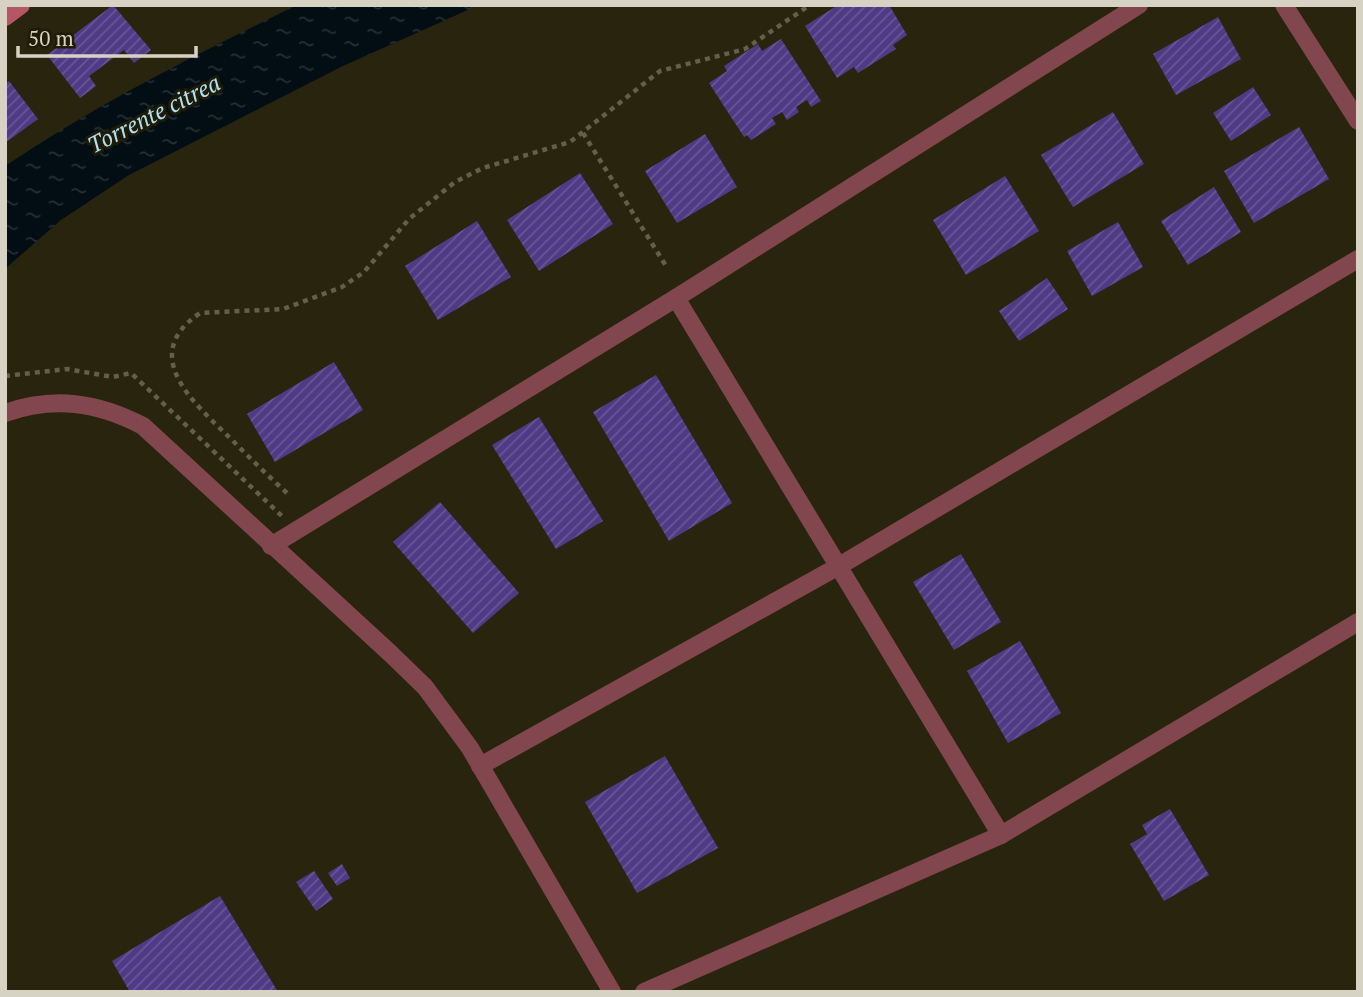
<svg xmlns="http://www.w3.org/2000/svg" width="1363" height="997" viewBox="0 0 1363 997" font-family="'PT Serif',serif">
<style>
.water{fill:url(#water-ripples)}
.building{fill:url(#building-hatch)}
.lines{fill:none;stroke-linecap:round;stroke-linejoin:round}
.path{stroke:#645f4b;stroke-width:4.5;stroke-dasharray:5 5;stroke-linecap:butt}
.street{stroke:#81464e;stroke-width:18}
.secondary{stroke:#b55666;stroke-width:18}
.labels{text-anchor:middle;stroke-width:6;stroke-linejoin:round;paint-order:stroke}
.water-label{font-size:23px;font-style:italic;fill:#afe1f8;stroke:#1f1b04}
</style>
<defs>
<pattern id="water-ripples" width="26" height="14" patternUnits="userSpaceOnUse" patternTransform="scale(1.75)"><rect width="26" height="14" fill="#020e14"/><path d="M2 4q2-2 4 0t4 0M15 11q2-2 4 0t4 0" fill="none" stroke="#263035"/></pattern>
<pattern id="building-hatch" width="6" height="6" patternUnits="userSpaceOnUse" patternTransform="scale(1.75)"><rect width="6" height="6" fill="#4f3a86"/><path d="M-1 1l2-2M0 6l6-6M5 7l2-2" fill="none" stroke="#685696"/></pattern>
</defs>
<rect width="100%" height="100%" fill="#29240d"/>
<path class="water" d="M297 5H479L343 66 129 175 61 220 5 269V166C98 103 197 54 297 5Z"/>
<g class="building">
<path d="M113 5 151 50 134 63 124 50 89 76 96 86 80 98 47 55Z"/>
<path d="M838 5H889L907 35 893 45 896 49 858 73 854 67 837 78 805 26Z"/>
<path d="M1218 17 1241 59 1176 95 1153 54Z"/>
<path d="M781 39 821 101 811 107 807 100 796 107 799 112 787 120 782 112 772 118 776 124 751 140 747 135 744 137 709 83 727 71 724 66 758 44 762 51Z"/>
<path d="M9 81 38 119 5 143V84Z"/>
<path d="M1253 87 1271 115 1231 141 1213 113Z"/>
<path d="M1113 112 1144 164 1073 207 1041 155Z"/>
<path d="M1299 127 1329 179 1254 223 1224 171Z"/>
<path d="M705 134 737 187 677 223 645 171Z"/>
<path d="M580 173 613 224 539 271 507 220Z"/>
<path d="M1005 176 1039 231 966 275 933 220Z"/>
<path d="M1214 187 1241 232 1188 265 1161 221Z"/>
<path d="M477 221 511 277 438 320 405 266Z"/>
<path d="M1118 222 1143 267 1092 296 1067 251Z"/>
<path d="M1047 278 1068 309 1019 341 999 311Z"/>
<path d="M334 362 363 410 275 462 247 414Z"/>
<path d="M656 375 732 503 669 541 593 412Z"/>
<path d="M539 417 603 521 556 549 492 445Z"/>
<path d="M440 502 519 593 473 633 393 542Z"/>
<path d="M961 554 1001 622 954 650 913 582Z"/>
<path d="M1020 641 1061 713 1008 743 967 671Z"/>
<path d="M665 756 718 848 637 893 585 802Z"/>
<path d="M1170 809 1209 875 1164 901 1130 844 1147 834 1142 825Z"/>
<path d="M342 864 350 878 337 886 328 873Z"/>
<path d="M314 871 333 899 316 911 296 882Z"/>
<path d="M220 896 278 992H130L112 961Z"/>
</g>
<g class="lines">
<g class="path">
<path d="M583 133 666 266"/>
<path d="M5 376 67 369 113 377 131 373 284 518"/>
<path d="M287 493C267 475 248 456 229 437 193 402 138 355 200 313L283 309 342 287 364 272 409 219 455 182 483 168 570 142 660 71 745 49 810 5"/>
</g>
<g class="street">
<path d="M1284 5 1358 121"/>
<path d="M676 298 1001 835"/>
<path d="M5 413C54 396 97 402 143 426L391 654 425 687 470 748 612 992"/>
<path d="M271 546 676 298 1139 5"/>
<path d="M480 766 839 566 1358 259"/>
<path d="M644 992 1001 835 1358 622"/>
</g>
<path class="secondary" d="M5 17 21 5"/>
</g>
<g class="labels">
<g class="water-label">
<text transform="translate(154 114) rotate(-27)" y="8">Torrente citrea</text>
</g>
</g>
<rect width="1363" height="997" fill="none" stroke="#d6d3c5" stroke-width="14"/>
<path d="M18 46v10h178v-10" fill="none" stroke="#d6d3c5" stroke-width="3.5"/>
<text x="28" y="46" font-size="21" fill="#d6d3c5" stroke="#1f1b04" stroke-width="5" paint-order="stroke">50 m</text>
</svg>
